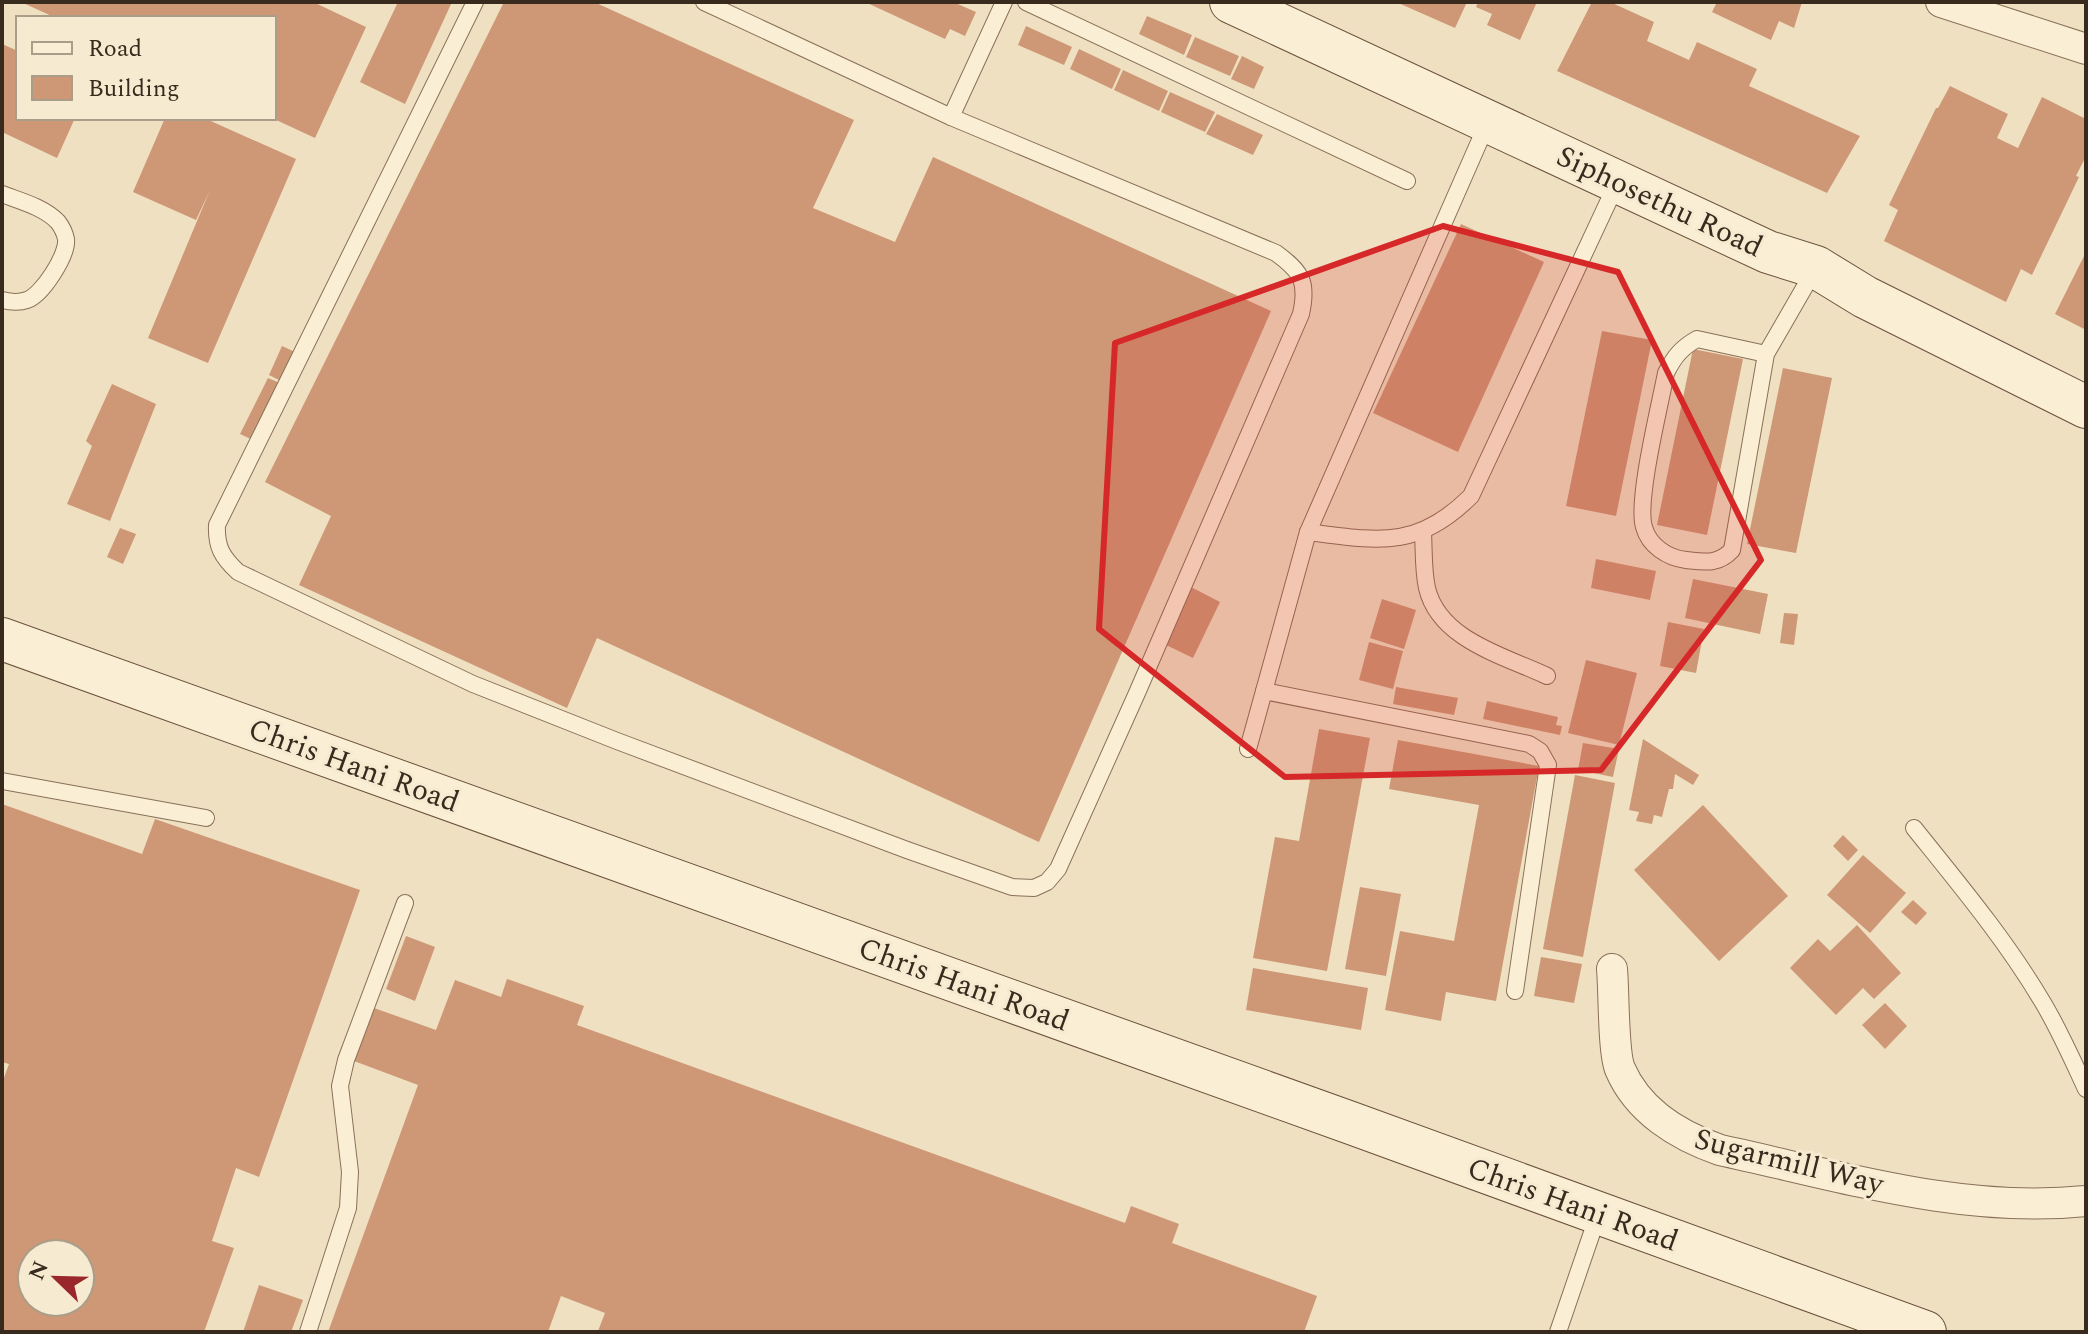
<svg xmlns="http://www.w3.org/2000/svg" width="2088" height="1334" viewBox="0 0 2088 1334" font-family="Spectral,serif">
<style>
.building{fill:#ce9876;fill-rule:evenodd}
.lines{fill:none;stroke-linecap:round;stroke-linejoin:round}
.lane-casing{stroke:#897158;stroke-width:18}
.street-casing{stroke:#897158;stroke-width:32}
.secondary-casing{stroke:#6b523c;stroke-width:44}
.lane{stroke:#faeed5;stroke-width:16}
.street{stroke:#faeed5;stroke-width:30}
.secondary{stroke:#faeed5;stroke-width:42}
.marked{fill:#d62828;fill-opacity:0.2;stroke:#d62828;stroke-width:6;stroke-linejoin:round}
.labels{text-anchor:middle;stroke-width:6;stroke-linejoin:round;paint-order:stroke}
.street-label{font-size:30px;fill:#382a1d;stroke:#f6ead1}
</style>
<rect width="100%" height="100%" fill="#efe0c2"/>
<g class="building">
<path d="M21 2H313L366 27 315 138 274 119V18H56Z"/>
<path d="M398 2H452L405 104 360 82Z"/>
<path d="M504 2H594L854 120 813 208 895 242 933 157 1271 311 1039 842 597 638 567 708 299 585 331 516 265 482Z"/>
<path d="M865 2H953L976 12 965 36 950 29 945 39Z"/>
<path d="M1396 2H1467L1455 28Z"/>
<path d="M1478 2H1537L1520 40 1487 25 1492 14 1476 7Z"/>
<path d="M1592 2H1610L1654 22 1647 41 1689 60 1697 42 1757 69 1749 86 1860 136 1827 193 1557 71Z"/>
<path d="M1717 2H1802L1794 28 1779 21 1771 40 1712 12Z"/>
<path d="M1147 16 1192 35 1184 55 1139 34Z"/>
<path d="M1026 26 1072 47 1064 65 1018 45Z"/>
<path d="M1195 37 1239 56 1230 76 1186 57Z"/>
<path d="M2 44 18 51V118H75L57 158 2 132Z"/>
<path d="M1079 49 1121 69 1112 89 1070 69Z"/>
<path d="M1242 56 1264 67 1254 89 1231 79Z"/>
<path d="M1123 70 1168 91 1159 111 1114 90Z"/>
<path d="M1950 86 2008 114 1997 138 2018 148 2042 97 2086 119V156L2076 176 2079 177 2032 275 2021 269 2006 302 1884 241 1898 210 1889 205 1936 108H1938Z"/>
<path d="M1170 92 1215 112 1205 132 1161 112Z"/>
<path d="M1217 114 1263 135 1253 155 1206 134Z"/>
<path d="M165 118H204L296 159 208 363 148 338 210 190 196 220 133 192Z"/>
<path d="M1461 224 1544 262 1458 452 1373 413Z"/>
<path d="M2086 252V330L2055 314Z"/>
<path d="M1602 331 1652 340 1616 516 1566 506Z"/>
<path d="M282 346 295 352 281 381 269 375Z"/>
<path d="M1693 349 1743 359 1707 535 1657 525Z"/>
<path d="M1783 368 1832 378 1796 553 1747 544Z"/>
<path d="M268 378 280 383 253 440 240 434Z"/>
<path d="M112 384 156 404 110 521 67 504 92 446 86 441Z"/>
<path d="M120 528 136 534 123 564 107 557Z"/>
<path d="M1596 559 1656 571 1650 600 1591 588Z"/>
<path d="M1693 579 1768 594 1760 634 1685 618Z"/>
<path d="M1191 587 1220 602 1193 658 1164 644Z"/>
<path d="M1382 599 1416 610 1404 649 1370 638Z"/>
<path d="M1784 613 1798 614 1794 645 1780 643Z"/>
<path d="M1668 622 1704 629 1696 673 1660 666Z"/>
<path d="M1369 642 1403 651 1393 689 1359 680Z"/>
<path d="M1586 660 1637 673 1619 745 1568 733Z"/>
<path d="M1396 687 1458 698 1454 715 1393 704Z"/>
<path d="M1487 701 1558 717 1556 725 1562 726 1560 735 1483 719Z"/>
<path d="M1319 729 1370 738 1327 971 1253 958 1275 837 1299 841Z"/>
<path d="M1643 739 1699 775 1693 785 1675 774 1673 789H1669L1662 817 1654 815 1652 824 1636 821 1639 812 1629 810Z"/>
<path d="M1398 740 1539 766 1496 1001 1446 992 1441 1021 1385 1010 1400 931 1454 941 1479 805 1389 789Z"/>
<path d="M1583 743 1619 749 1613 777 1578 770Z"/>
<path d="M1575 775 1615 783 1583 957 1543 949Z"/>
<path d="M2 804 142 854 155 819 360 890 259 1177 236 1168 212 1241 234 1248 204 1332H2V1083L9 1064 2 1062ZM32 1254H80V1302H32Z"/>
<path d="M1703 805 1788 896 1719 961 1634 870Z"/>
<path d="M1843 835 1858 850 1848 861 1833 846Z"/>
<path d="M1863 855 1906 893 1870 933 1827 895Z"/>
<path d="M1360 887 1401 894 1386 976 1345 969Z"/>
<path d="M1913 900 1927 913 1916 925 1901 912Z"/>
<path d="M1857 925 1901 973 1874 999 1863 988 1836 1015 1790 968 1818 939 1830 951Z"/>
<path d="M406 936 435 947 415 1001 386 989Z"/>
<path d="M1541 957 1582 964 1574 1003 1534 996Z"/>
<path d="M1253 968 1368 988 1361 1030 1246 1010Z"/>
<path d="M507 979 584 1006 577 1025 1125 1223 1131 1206 1179 1224 1172 1243 1317 1296 1304 1332H600L598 1331 605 1313 561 1296 548 1332H328L418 1085 354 1061 374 1008 436 1030 455 980 501 997Z"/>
<path d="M1885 1003 1907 1026 1885 1049 1862 1025Z"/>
<path d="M259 1285 303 1300 291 1332H243Z"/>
</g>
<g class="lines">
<defs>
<g id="lane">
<path d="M475 2 217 525C216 547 222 557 238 572L473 684 617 741 907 850 1012 887 1034 888 1047 882 1058 869 1137 693 1301 314C1308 282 1302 272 1276 253L951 117 704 2"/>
<path d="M1026 2 1407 181"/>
<path d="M951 117 1004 2"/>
<path d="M2 194C20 201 44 207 58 222 61 226 65 234 66 239 68 255 42 295 27 300 19 303 10 302 2 300"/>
<path d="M1766 354 1697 339C1681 348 1674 357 1666 373 1660 405 1636 501 1644 527 1649 546 1668 558 1686 560 1705 562 1718 565 1732 550L1766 354 1815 269"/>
<path d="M1308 532C1378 541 1417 550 1471 496L1617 183"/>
<path d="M1423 532C1424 550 1423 570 1427 588 1439 640 1505 656 1547 676"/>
<path d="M1264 691 1529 744 1540 751 1548 765 1515 991"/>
<path d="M1248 749 1308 532 1487 124"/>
<path d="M2 781 206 818"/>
<path d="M1914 828C1959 884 2005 939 2042 1001 2059 1029 2072 1059 2086 1089"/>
<path d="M308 1332 348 1208 350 1172 340 1086 346 1060 405 903"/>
<path d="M1558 1332 1598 1215"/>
</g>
<g id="street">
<path d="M1941 2 2086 49"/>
<path d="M1612 969C1614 990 1613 1053 1620 1069 1638 1111 1679 1136 1720 1150 1840 1176 1962 1214 2086 1201"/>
</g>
<g id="secondary">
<path d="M1231 2 1768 252 1816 267 1865 297 2086 407"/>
<path d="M2 639 1351 1123 1925 1332"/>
</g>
</defs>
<use href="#lane" class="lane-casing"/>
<use href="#street" class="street-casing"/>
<use href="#secondary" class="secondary-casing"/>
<use href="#lane" class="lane"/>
<use href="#street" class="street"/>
<use href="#secondary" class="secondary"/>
</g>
<path class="marked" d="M1443 226 1618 272 1761 560 1601 770 1285 777 1099 629 1115 343Z"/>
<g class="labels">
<g class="street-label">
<text transform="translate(1660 201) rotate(25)" y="10">Siphosethu Road</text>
<text transform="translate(354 765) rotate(20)" y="10">Chris Hani Road</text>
<text transform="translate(964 984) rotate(20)" y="10">Chris Hani Road</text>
<text transform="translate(1789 1161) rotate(14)" y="10">Sugarmill Way</text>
<text transform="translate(1573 1204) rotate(20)" y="10">Chris Hani Road</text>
</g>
</g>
<rect width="2088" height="1334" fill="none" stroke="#382a1d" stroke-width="8"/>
<rect x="16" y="16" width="260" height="104" fill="#f6ead1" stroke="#aa9d89" stroke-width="2"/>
<rect x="32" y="42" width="40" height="12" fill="#faeed5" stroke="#aa9d89" stroke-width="2"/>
<text x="88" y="56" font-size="24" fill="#382a1d">Road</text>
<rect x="32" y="76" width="40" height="24" fill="#ce9876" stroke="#aa9d89" stroke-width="2"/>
<text x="88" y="96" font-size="24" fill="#382a1d">Building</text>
<g transform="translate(56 1278) rotate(293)"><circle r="38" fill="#f6ead1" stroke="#aa9d89" stroke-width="2"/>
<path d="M0-6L14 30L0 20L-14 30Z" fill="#9a272b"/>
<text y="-12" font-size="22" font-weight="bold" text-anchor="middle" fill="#382a1d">N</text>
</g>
</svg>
